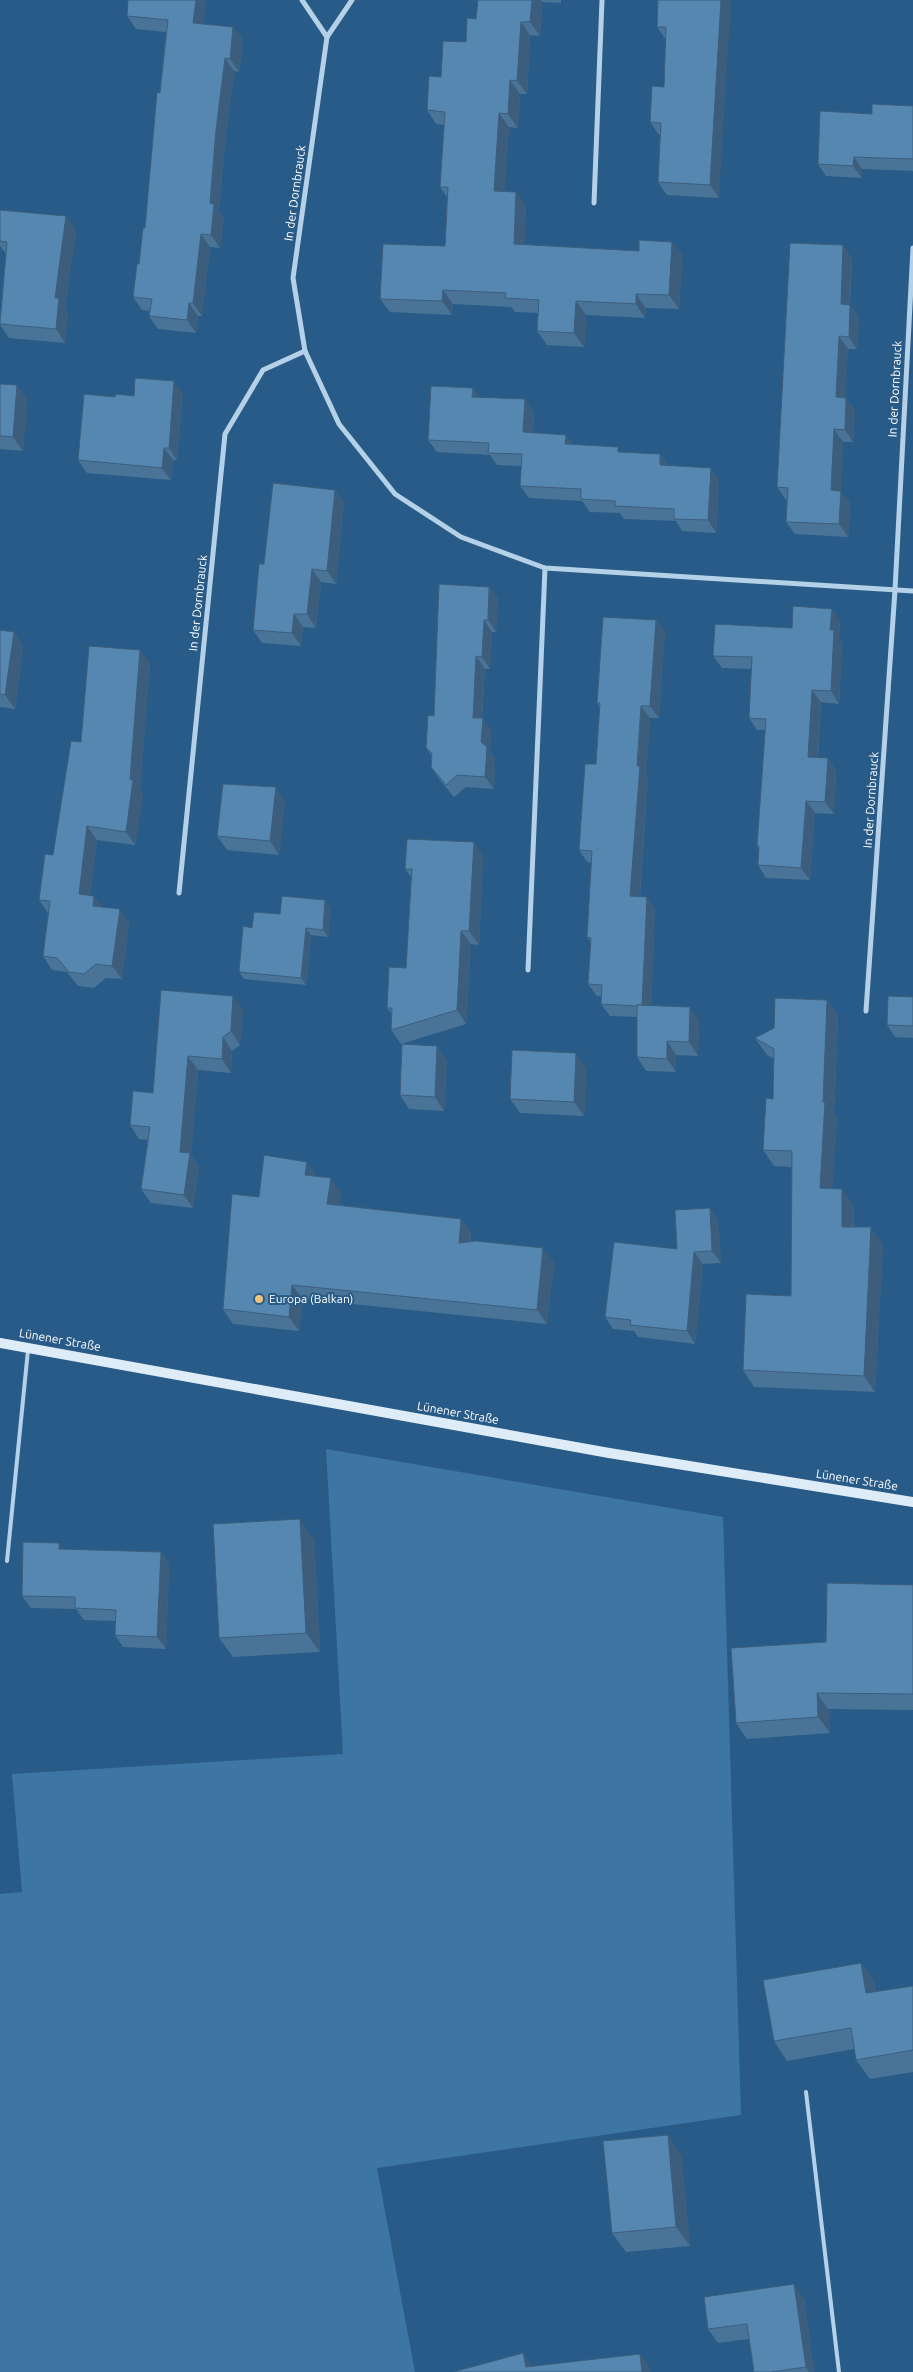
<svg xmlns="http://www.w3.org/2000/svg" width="913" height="2372" viewBox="0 0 913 2372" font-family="Ubuntu,sans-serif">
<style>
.green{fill:#3d75a4}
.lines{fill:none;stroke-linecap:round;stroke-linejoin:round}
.lane{stroke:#b5d1e8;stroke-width:4}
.street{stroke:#b5d1e8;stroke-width:5}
.secondary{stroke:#deecf7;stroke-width:10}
.wall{fill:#497498}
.shaded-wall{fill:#3c5e7c}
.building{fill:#5587b1;stroke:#3c5e7c}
.poi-dot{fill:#f0c37b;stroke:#285b87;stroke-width:2}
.labels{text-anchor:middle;stroke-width:4;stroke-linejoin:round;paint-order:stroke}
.street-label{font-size:12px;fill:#fff;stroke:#285b87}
.poi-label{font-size:12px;fill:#fff;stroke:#285b87;text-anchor:start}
</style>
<rect width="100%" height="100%" fill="#285b87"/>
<path class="green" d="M326 1449 723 1517 741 2115 377 2168 415 2372H0V1894L22 1892 12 1774 343 1754Z"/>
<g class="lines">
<g class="lane">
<path d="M7 1561 28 1350"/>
<path d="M806 2092 839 2372"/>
</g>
<g class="street">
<path d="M302 0 327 37"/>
<path d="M352 0 327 37 293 278 305 351 339 424 395 494 461 537 545 568 913 591"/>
<path d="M594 203 602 0"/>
<path d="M179 893 225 434 263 370 305 351"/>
<path d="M528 970 545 568"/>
<path d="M866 1011 895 590 913 248"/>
</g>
<path class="secondary" d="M0 1343 609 1453 913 1502"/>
</g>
<g class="wall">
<path d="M478 0H561V3L542 2 540 36 530 35 527 94H520L518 128 509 127 504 192 526 206 524 245 639 251 672 242 682 255 679 309 646 308 645 318 586 315 584 347 547 345 537 331 538 313 515 312 511 307 453 304 452 315 390 312 380 299 445 246 447 197 440 187 444 125 436 124 427 110 441 77 466 42 476 19Z"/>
<path d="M658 0 719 198 667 195 658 182 660 135H659L650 122 664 87 666 40 657 27Z"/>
<path d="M127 16 233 27 243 40 239 72 234 71 225 144 219 211 224 217 220 248 210 247 202 316H198L196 333 158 329 149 316 150 311 142 310 133 297 139 264 145 228 166 32 136 29Z"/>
<path d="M913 106V171L862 169V178L826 176 818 164 872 114Z"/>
<path d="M0 210 76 230 65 308 68 312 65 343 9 338 0 325V317L6 254 0 246Z"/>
<path d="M852 258 850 305 859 317 857 349H848L845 398H846L855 410 853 442H843L840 491 850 503 848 537 795 534 786 522 787 500H786L777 487Z"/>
<path d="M0 384 27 399 23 451 0 449Z"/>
<path d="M473 388 480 398 534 412 533 433 566 435 573 445 621 452 660 454 668 465 711 468 719 480 716 533 682 531 676 521 624 519 620 513 590 512 582 501 529 498 520 486 522 466 497 465 490 455 437 452 428 440Z"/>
<path d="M183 394 177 460H173L171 480 87 473 78 460 115 397 134 396Z"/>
<path d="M335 490 344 503 336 584 321 582 316 628 303 627 301 646 262 643 253 630 264 564Z"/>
<path d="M489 587 498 599 496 632H492L490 669H485L482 718 491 730 490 752 495 759 494 789 466 787 454 797 439 779 431 767V755L426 748 434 716Z"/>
<path d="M832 609 840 621 839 638 842 643 839 704 821 702 818 758H828L836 771 834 814 815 813 810 880 766 878 758 865 759 849 757 846 765 730H757L749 718 751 669 722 668 713 656 792 628Z"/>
<path d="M656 620 665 632 659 718H650L646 775 648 778 640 897 655 909 651 1005 699 1021 698 1056 676 1055V1072L646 1071 637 1057V1017L610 1016 601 1004 602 996H597L588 984 591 942 587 937 591 863 587 862 579 850 596 764 600 707 597 703Z"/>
<path d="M0 630 14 632 23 646 15 709 0 707Z"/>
<path d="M150 664 140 789 143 794 135 845 97 840 90 895 102 907 129 923 122 979 106 978 94 988 78 986 67 972 52 970 43 956 48 913 39 900 53 855Z"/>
<path d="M285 801 279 855 227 850 217 836Z"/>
<path d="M483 856 479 945 471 944 466 1024 401 1044 391 1030 392 1014 387 1008 406 968 411 877 405 869Z"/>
<path d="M330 907 328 937 311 935 306 985 244 979 239 972 252 928 280 914Z"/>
<path d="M161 990 243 1010 240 1045 232 1051 231 1073 198 1070 191 1155 199 1167 193 1208 151 1203 141 1189 148 1140 139 1139 130 1125 153 1093Z"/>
<path d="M913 997V1038L895 1037 887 1025Z"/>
<path d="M827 1000 838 1017 834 1115 837 1119 832 1189 854 1206V1227L883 1244 875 1392 754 1387 743 1370 791 1296 792 1167 774 1166 763 1150 773 1099 774 1059 767 1055 755 1038Z"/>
<path d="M447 1060 444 1111 409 1109 400 1095Z"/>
<path d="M586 1067 584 1116 520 1113 510 1099Z"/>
<path d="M307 1162 317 1177 341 1192 339 1205 461 1219 471 1233V1242L554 1262 547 1324 303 1299 299 1331 233 1324 223 1309 259 1197Z"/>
<path d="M718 1220 721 1263 703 1264 695 1344 638 1337 634 1331 613 1329 605 1317 677 1249Z"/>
<path d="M314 1539 320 1652 233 1657 219 1638Z"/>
<path d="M64 1549 161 1552 169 1565 166 1649 123 1647 115 1635V1621L84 1620 76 1609 31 1608 22 1596Z"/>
<path d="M913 1585V1710L828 1709 830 1733 747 1739 736 1723 826 1642Z"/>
<path d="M861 1963 874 1982 876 1992 913 1986V2072L870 2079 856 2060 854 2049 787 2061 774 2041Z"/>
<path d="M681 2154 690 2246 626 2252 612 2233Z"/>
<path d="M804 2298 814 2372H754L749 2339 718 2343 708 2329Z"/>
</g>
<g class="shaded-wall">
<path d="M196 0H206L202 36 193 23Z"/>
<path d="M532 0H541L542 2 540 36 530 22Z"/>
<path d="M721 0H731L719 198 710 185Z"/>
<path d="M521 22 530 35 527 94 517 81Z"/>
<path d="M233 27 243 40 239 72 230 59Z"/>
<path d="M225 58 234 71 225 144 219 211 224 217 220 248 211 235 210 203 216 130Z"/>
<path d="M510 80 520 94 518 128 508 114Z"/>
<path d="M499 113 509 127 503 205 494 191Z"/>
<path d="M854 157 862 169V178L853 166Z"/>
<path d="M516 192 526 206 524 258 514 244Z"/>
<path d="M66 216 76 230 65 308 68 312 65 343 56 329 55 298Z"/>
<path d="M201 234 210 247 202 316 193 303Z"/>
<path d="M672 242 682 255 679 309 669 295Z"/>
<path d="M843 245 852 258 849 317 841 304Z"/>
<path d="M443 290 453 304 452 315 442 301Z"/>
<path d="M636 294 646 308 645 318 636 304Z"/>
<path d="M576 301 586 315 584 347 574 333Z"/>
<path d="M189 303 198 316 196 333 187 320Z"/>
<path d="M850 305 859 317 857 349 849 337Z"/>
<path d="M839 336 848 349 845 409 836 397Z"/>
<path d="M174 381 183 394 177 460 169 448Z"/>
<path d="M17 385 27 399 23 451 13 437Z"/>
<path d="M473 388 482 400 472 397Z"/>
<path d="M846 398 855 410 853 442 845 430Z"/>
<path d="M525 399 534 412 532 445 523 432Z"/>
<path d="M834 429 843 442 840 503 831 490Z"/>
<path d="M566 435 575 447 565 444Z"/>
<path d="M164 448 173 460 171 480 162 468Z"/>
<path d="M660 454 669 467 660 465Z"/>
<path d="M711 468 719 480 716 533 708 520Z"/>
<path d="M335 490 344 503 336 584 327 571Z"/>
<path d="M841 491 850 503 848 537 839 524Z"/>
<path d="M312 569 321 582 316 628 307 614Z"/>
<path d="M489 587 498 599 496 632 488 620Z"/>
<path d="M832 609 840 621 839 638 842 643 839 704 831 691 830 630Z"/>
<path d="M294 614 303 627 301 646 292 633Z"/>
<path d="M484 620 492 632 490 669 482 657Z"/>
<path d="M656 620 665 632 659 718 650 706Z"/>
<path d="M14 632 23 646 15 709 5 695Z"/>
<path d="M140 650 150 664 140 789 143 794 135 845 126 832Z"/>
<path d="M476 656 485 669 481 730 473 718Z"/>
<path d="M812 690 821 702 817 769 808 757Z"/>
<path d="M641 706 650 718 646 775 648 778 639 908 630 896Z"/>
<path d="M483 718 491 730 490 752 495 759 494 789 485 777 481 742Z"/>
<path d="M828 758 836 771 834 814 825 802Z"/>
<path d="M276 787 285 801 279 855 270 841Z"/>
<path d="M806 801 815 813 810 880 801 868Z"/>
<path d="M87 826 97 840 89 907 79 894Z"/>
<path d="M474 842 483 856 479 945 469 931Z"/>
<path d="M94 896 104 909 93 906Z"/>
<path d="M647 897 655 909 651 1018 642 1006Z"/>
<path d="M325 900 330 907 328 937 323 930Z"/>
<path d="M120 909 129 923 122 979 112 966Z"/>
<path d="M306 928 311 935 306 985 301 978Z"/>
<path d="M461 931 471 944 466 1024 457 1010Z"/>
<path d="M233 996 243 1010 240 1045 231 1031Z"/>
<path d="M827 1000 838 1017 834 1115 837 1119 831 1205 820 1188Z"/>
<path d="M690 1007 699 1021 698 1056 689 1042Z"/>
<path d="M223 1037 232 1051 231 1073 222 1059Z"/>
<path d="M667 1041 676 1055V1072L667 1059Z"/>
<path d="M437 1046 447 1060 444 1111 435 1097Z"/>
<path d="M576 1053 586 1067 584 1116 574 1102Z"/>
<path d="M188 1056 198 1070 191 1155 199 1167 193 1208 184 1195 180 1152Z"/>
<path d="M307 1162 317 1177 305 1175Z"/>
<path d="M331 1178 341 1192 337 1219 327 1204Z"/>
<path d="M842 1189 854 1206 853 1243 842 1227Z"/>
<path d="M710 1208 718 1220 721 1263 712 1251Z"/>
<path d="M461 1219 471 1233 469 1258 459 1243Z"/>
<path d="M871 1227 883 1244 875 1392 864 1376Z"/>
<path d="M543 1248 554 1262 547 1324 537 1310Z"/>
<path d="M694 1252 703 1264 695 1344 687 1331Z"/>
<path d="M292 1285 303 1299 299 1331 289 1317Z"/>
<path d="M300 1519 314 1539 320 1652 306 1633Z"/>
<path d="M59 1543 68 1555 59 1549Z"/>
<path d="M161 1552 169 1565 166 1649 157 1637Z"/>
<path d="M817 1693 828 1709 830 1733 818 1717Z"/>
<path d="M861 1963 874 1982 880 2013 866 1993Z"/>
<path d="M668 2135 681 2154 690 2246 676 2227Z"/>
<path d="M794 2284 804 2298 814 2372H809L806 2367Z"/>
<path d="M523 2353 532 2367H526Z"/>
<path d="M640 2354 650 2368V2372H642Z"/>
</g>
<g class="building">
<path d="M128 0H196L193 23 233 27 230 59 225 58 216 130 210 203 214 204 211 235 201 234 193 303H189L187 320 149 316 152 299 133 297 137 264H139L143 228H145L157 92 160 93 168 20 127 16Z"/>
<path d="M478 0H532L530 22H521L517 81 510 80 508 114 499 113 494 191 516 192 514 244 639 251V240L672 242 669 295 636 294V304L576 301 574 333 537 331 539 300 505 298 506 293 443 290 442 301 380 299 383 244 445 246 448 187H440L445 112 427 110 429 76 441 77 443 41 466 42 467 18 476 19Z"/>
<path d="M658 0H721L710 185 658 182 661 123 650 122 652 86 664 87 666 27H657Z"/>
<path d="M872 104 913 106V159L854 157 853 166 818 164 820 111 872 114Z"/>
<path d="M0 210 66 216 55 298H59L56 329 0 324 7 242 0 241Z"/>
<path d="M790 243 843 245 841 304 850 305 849 337 839 336 836 397 846 398 845 430 834 429 831 490 841 491 839 524 786 522 788 488 777 487Z"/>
<path d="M135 378 174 381 169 448H164L162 468 78 460 84 394 115 397 116 394 134 396Z"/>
<path d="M0 384 17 385 13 437 0 436Z"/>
<path d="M431 386 473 388 472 397 525 399 523 432 566 435 565 444 618 447V452L660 454V465L711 468 708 520 674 519V509L615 506V501L581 499V489L520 486 522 454 488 453 489 443 428 440Z"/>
<path d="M273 483 335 490 327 571 312 569 307 614H294L292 633 253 630 259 564H264Z"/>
<path d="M439 584 489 587 488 620H484L482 657 476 656 473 718H483L481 742 487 747 485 777 457 775 446 785 431 767 432 753 426 748 428 715 434 716Z"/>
<path d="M793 606 832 609 830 630H834L831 691 812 690 808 757 828 758 825 802 806 801 801 868 758 865 759 846H757L766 719 749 718 752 657 713 656 715 624 792 628Z"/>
<path d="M603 617 656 620 650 706H641L637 766H640L630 896 647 897 642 1005H637V1006L601 1004 602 985 588 984 591 938 587 937 592 851 579 850 585 764H596L600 703H597Z"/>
<path d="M0 630 14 632 5 695 0 694Z"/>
<path d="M89 646 140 650 130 779 133 780 126 832 87 826 79 894 94 896 93 906 120 909 112 966 96 964 84 974 69 972 57 958 43 956 50 901 39 900 45 854 53 855 71 741 81 742Z"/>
<path d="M223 784 276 787 270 841 217 836Z"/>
<path d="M407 839 474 842 469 931H461L457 1010 391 1030 392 1008H387L389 967 406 968 412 869H405Z"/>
<path d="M282 896 325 900 323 930 306 928 301 978 239 972 243 926 252 928 254 912 280 914Z"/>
<path d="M161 990 233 996 231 1031 223 1037 222 1059 188 1056 180 1152 190 1153 184 1195 141 1189 150 1127 130 1125 133 1091 153 1093Z"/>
<path d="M888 996 913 997V1026L887 1025Z"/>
<path d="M775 998 827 1000 823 1102H825L820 1188 842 1189V1227H871L864 1376 743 1370 746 1294 791 1296 792 1151 763 1150 766 1098 773 1099 774 1049 755 1038 774 1028Z"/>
<path d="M637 1005 690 1007 689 1042 667 1041V1059L637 1057Z"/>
<path d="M402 1044 437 1046 435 1097 400 1095Z"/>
<path d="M512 1050 576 1053 574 1102 510 1099Z"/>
<path d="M264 1155 307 1162 305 1175 331 1178 327 1204 461 1219 459 1243 476 1241 543 1248 537 1310 292 1285 289 1317 223 1309 232 1194 259 1197Z"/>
<path d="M710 1208 712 1251 694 1252 687 1331 630 1325 631 1320 605 1317 614 1242 677 1249 675 1210Z"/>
<path d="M300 1519 306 1633 219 1638 213 1524Z"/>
<path d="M23 1542 59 1543V1549L161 1552 157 1637 115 1635 116 1610 75 1608V1597L22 1596Z"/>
<path d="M827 1583 913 1585V1694L817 1693 818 1717 736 1723 731 1648 826 1642Z"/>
<path d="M861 1963 866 1993 913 1986V2050L856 2060 851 2028 774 2041 763 1980Z"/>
<path d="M668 2135 676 2227 612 2233 603 2141Z"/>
<path d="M794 2284 806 2367 771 2372H754L747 2324 708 2329 704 2297Z"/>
<path d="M523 2353 526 2367 640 2354 642 2372H453Z"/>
</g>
<circle class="poi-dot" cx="259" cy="1299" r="5"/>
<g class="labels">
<g class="street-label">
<text transform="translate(295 193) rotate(-82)" y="4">In der Dornbrauck</text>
<text transform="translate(895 389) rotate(-87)" y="4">In der Dornbrauck</text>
<text transform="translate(198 603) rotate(-84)" y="4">In der Dornbrauck</text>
<text transform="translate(871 800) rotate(-86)" y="4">In der Dornbrauck</text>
<text transform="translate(60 1340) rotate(10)" y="4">Lünener Straße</text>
<text transform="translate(458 1413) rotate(10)" y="4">Lünener Straße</text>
<text transform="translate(857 1480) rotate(9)" y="4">Lünener Straße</text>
</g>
<g class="poi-label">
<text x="269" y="1303">Europa (Balkan)</text>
</g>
</g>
</svg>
